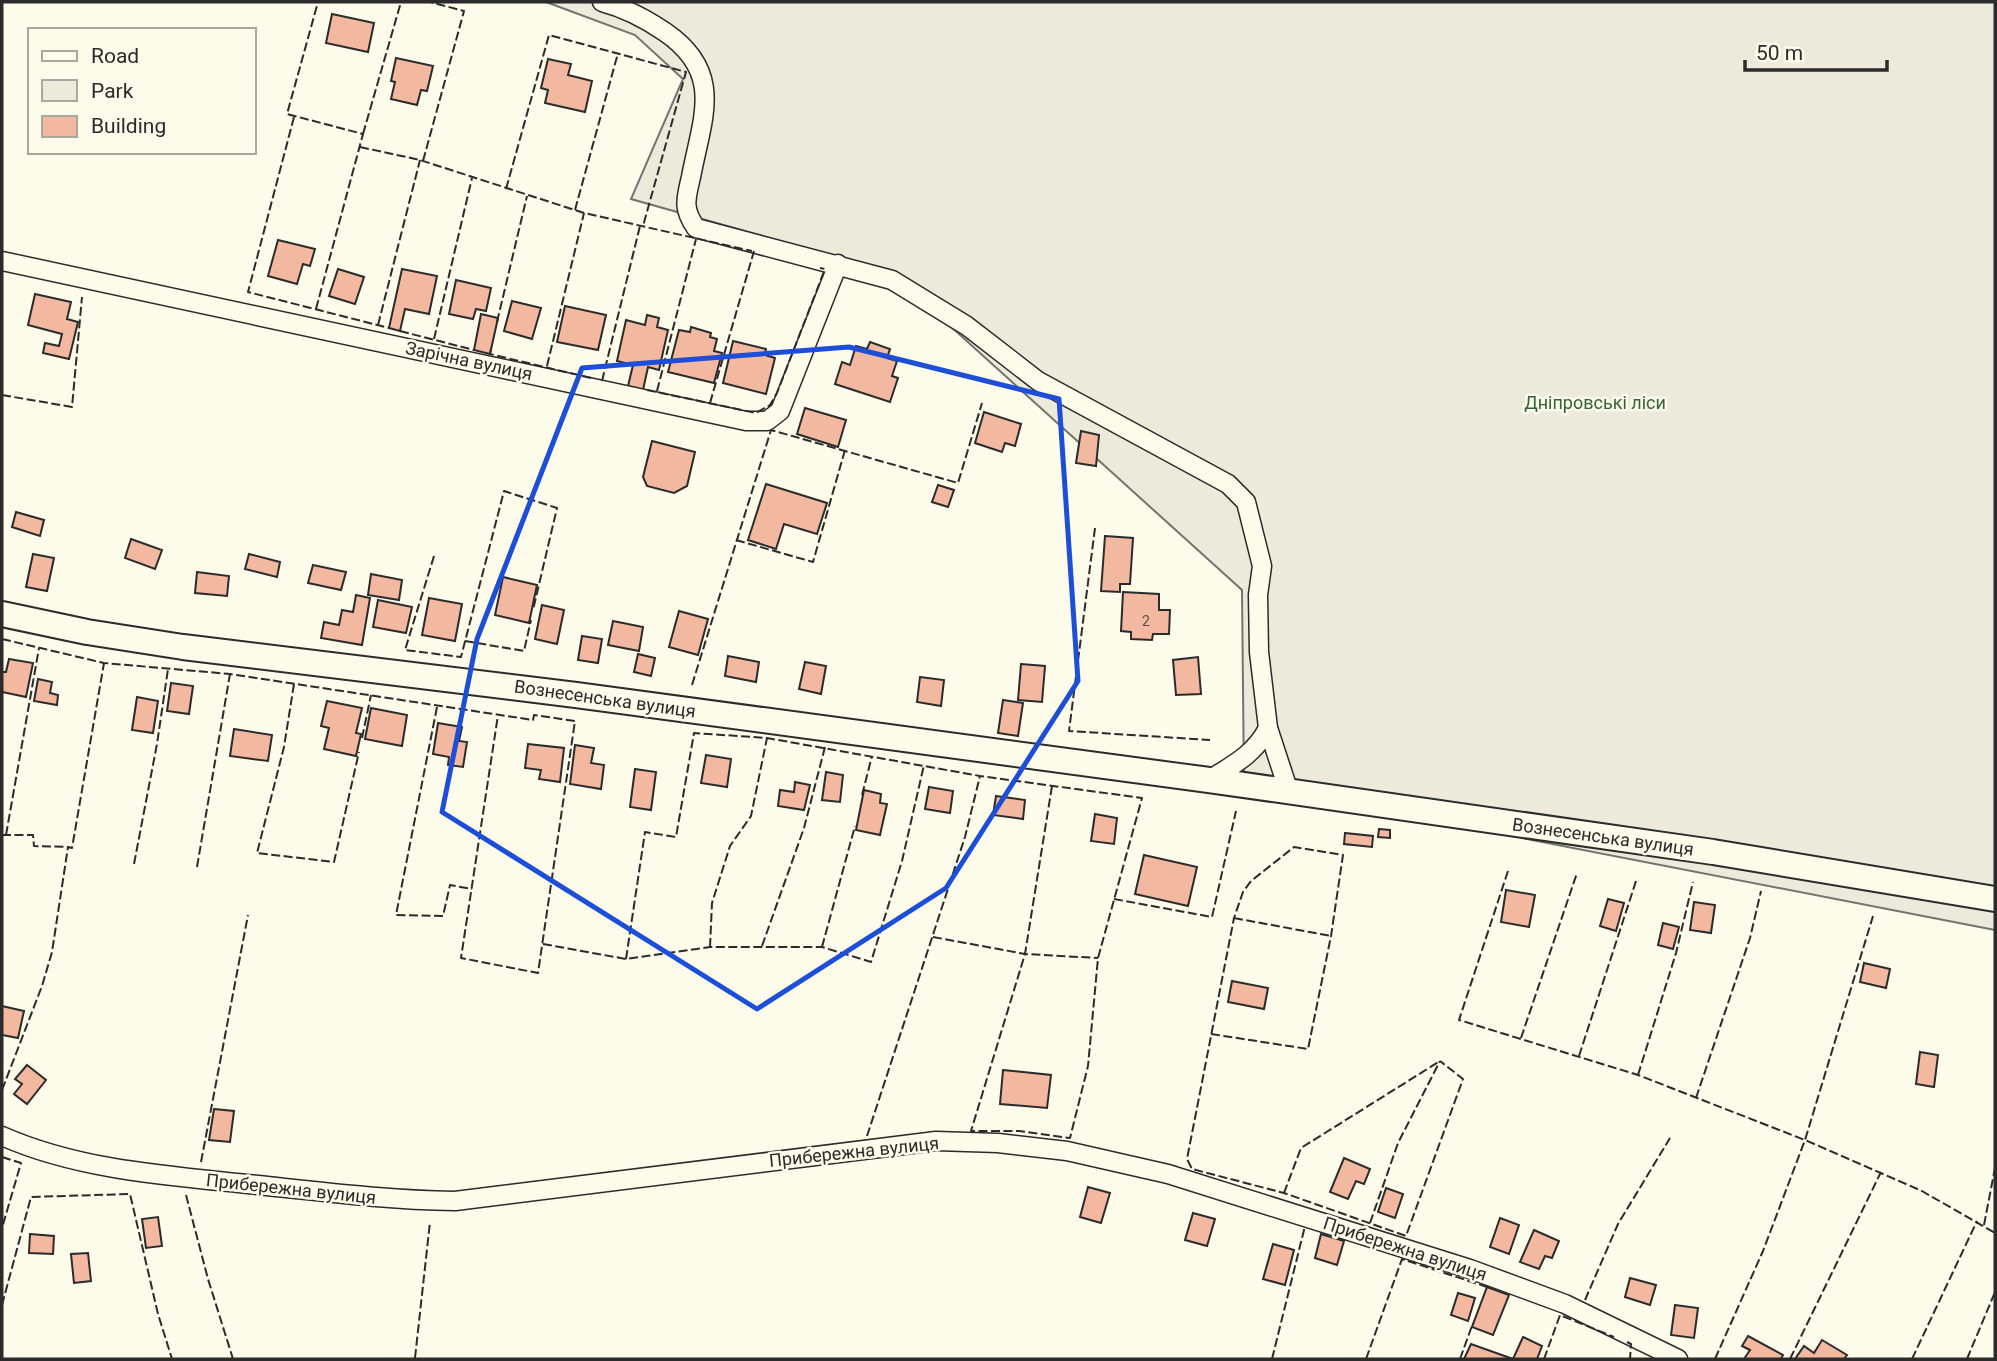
<svg xmlns="http://www.w3.org/2000/svg" width="1997" height="1361" viewBox="0 0 1997 1361" font-family="Roboto,sans-serif">
<style>
.green{fill:#ecebdb;stroke:#74746e;stroke-width:2}
.building{fill:#f2b8a0;stroke:#2b2b2b;stroke-width:2}
.lines{fill:none;stroke-linecap:round;stroke-linejoin:round}
.street-casing{stroke:#2b2b2b;stroke-width:21}
.secondary-casing{stroke:#2b2b2b;stroke-width:28}
.street{stroke:#fdfbea;stroke-width:18}
.secondary{stroke:#fdfbea;stroke-width:24}
.fence{stroke:#2b2b2b;stroke-width:2;stroke-dasharray:9 3.5;stroke-linecap:butt}
.marked{fill:none;stroke:#1d4ed8;stroke-width:5;stroke-linejoin:round}
.labels{text-anchor:middle;stroke-width:5;stroke-linejoin:round;paint-order:stroke}
.number-label{font-size:14px;fill:#5d4e48}
.street-label{font-size:18px;fill:#2b2b2b;stroke:#fdfbea}
.park-label{font-size:18px;fill:#34623c;stroke:#fdfbea}
</style>
<rect width="100%" height="100%" fill="#fdfbea"/>
<path class="green" d="M546 2H1995V930L1244 784 1242 590 907 287 848 260 631 199 683 79 635 35Z"/>
<g class="building">
<path d="M332 14 374 23 368 52 326 43Z"/>
<path d="M396 58 433 66 427 91 421 90 417 105 391 99 395 82 391 81Z"/>
<path d="M548 59 571 64 568 75 592 81 585 112 545 103 548 90 541 88Z"/>
<path d="M278 240 315 249 310 266 303 264 297 284 268 276Z"/>
<path d="M338 269 364 277 355 304 329 296Z"/>
<path d="M402 269 437 276 429 314 405 309 400 331 389 328Z"/>
<path d="M456 280 491 288 486 311 476 309 473 319 449 314Z"/>
<path d="M35 294 71 302 67 319 78 322 69 359 43 353 45 343 59 346 62 334 28 325Z"/>
<path d="M512 301 541 308 532 339 504 331Z"/>
<path d="M565 306 606 315 598 350 557 342Z"/>
<path d="M481 314 498 318 490 354 474 350Z"/>
<path d="M647 315 659 318 657 327 668 330 659 370 648 367 643 390 628 386 633 365 617 361 626 320 645 325Z"/>
<path d="M691 327 711 333 710 337 717 339 714 351 722 353 714 383 668 372 679 330 690 332Z"/>
<path d="M733 341 766 349 765 355 775 358 766 394 723 383Z"/>
<path d="M870 342 890 349 887 358 897 361 892 376 898 378 890 402 835 384 842 362 850 365 856 346 867 349Z"/>
<path d="M805 408 846 420 838 447 797 434Z"/>
<path d="M984 412 1021 424 1015 446 1005 443 1002 452 975 443Z"/>
<path d="M1081 431 1099 435 1096 466 1076 463Z"/>
<path d="M652 441 695 452 687 486 674 493 647 486 643 477Z"/>
<path d="M766 484 827 503 817 534 784 524 776 549 748 540Z"/>
<path d="M938 485 954 490 948 507 932 502Z"/>
<path d="M16 512 44 520 40 536 12 527Z"/>
<path d="M1105 536 1133 538 1130 584H1120V592L1101 591Z"/>
<path d="M131 539 162 550 155 569 125 558Z"/>
<path d="M33 554 54 558 47 591 26 587Z"/>
<path d="M249 554 280 562 277 577 245 569Z"/>
<path d="M313 565 346 572 341 590 308 583Z"/>
<path d="M197 572 229 576 227 596 195 593Z"/>
<path d="M371 574 402 580 399 600 368 595Z"/>
<path d="M503 577 537 585 529 623 495 615Z"/>
<path d="M1123 592 1159 594V610H1170L1169 634H1153L1152 640 1131 639V632L1121 631Z"/>
<path d="M356 595 370 598 362 645 321 638 324 622 339 625 342 610 353 612Z"/>
<path d="M429 598 462 604 455 641 422 635Z"/>
<path d="M378 600 412 607 406 633 373 627Z"/>
<path d="M542 605 564 610 557 644 535 639Z"/>
<path d="M679 611 708 619 698 655 669 647Z"/>
<path d="M613 621 643 627 639 651 608 645Z"/>
<path d="M582 636 602 639 598 663 578 660Z"/>
<path d="M638 654 655 658 651 676 634 672Z"/>
<path d="M728 656 759 662 756 682 725 676Z"/>
<path d="M1198 657 1201 694 1176 695 1173 660Z"/>
<path d="M9 659 33 663 26 697 2 692V672H6Z"/>
<path d="M805 662 826 666 821 694 799 689Z"/>
<path d="M1021 664 1045 666 1042 702 1018 700Z"/>
<path d="M920 677 944 680 941 706 917 702Z"/>
<path d="M38 679 52 682 50 693 58 695 57 705 34 701Z"/>
<path d="M171 683 193 686 189 714 167 711Z"/>
<path d="M137 697 158 701 153 733 132 730Z"/>
<path d="M1003 700 1023 703 1018 736 998 733Z"/>
<path d="M327 701 362 708 356 733 361 734 356 756 324 749 329 728 321 726Z"/>
<path d="M371 708 407 715 402 746 365 739Z"/>
<path d="M438 723 462 727 459 741 467 742 463 767 448 765 449 757 433 754Z"/>
<path d="M234 729 272 735 268 761 230 756Z"/>
<path d="M528 744 564 748 560 782 539 779 541 770 525 768Z"/>
<path d="M575 745 594 748 591 763 604 765 601 789 570 784Z"/>
<path d="M706 755 731 759 727 787 701 783Z"/>
<path d="M635 769 656 772 651 810 630 807Z"/>
<path d="M826 772 843 775 840 802 822 800Z"/>
<path d="M795 782 810 785 804 810 778 806 780 790 794 792Z"/>
<path d="M929 787 953 791 950 813 925 809Z"/>
<path d="M864 790 881 794 880 803 887 804 880 835 856 830Z"/>
<path d="M996 796 1025 800 1023 819 993 815Z"/>
<path d="M1095 814 1117 818 1114 844 1091 841Z"/>
<path d="M1379 829 1390 830V838L1378 837Z"/>
<path d="M1345 833 1373 836 1372 847 1344 844Z"/>
<path d="M1144 855 1197 867 1188 906 1135 894Z"/>
<path d="M1506 890 1535 895 1529 927 1501 922Z"/>
<path d="M1608 899 1624 903 1616 931 1600 926Z"/>
<path d="M1694 902 1715 905 1711 933 1690 930Z"/>
<path d="M1663 923 1679 927 1673 949 1658 945Z"/>
<path d="M1864 963 1890 969 1886 988 1860 982Z"/>
<path d="M1232 981 1268 988 1264 1009 1228 1002Z"/>
<path d="M2 1006 24 1011 18 1038 2 1035Z"/>
<path d="M1920 1052 1938 1055 1934 1087 1916 1084Z"/>
<path d="M27 1065 46 1080 27 1104 14 1094 22 1084 15 1079Z"/>
<path d="M1003 1070 1051 1075 1047 1108 1000 1104Z"/>
<path d="M214 1109 234 1111 230 1142 209 1140Z"/>
<path d="M1344 1158 1370 1169 1364 1184 1356 1181 1348 1199 1330 1192Z"/>
<path d="M1088 1187 1110 1193 1101 1223 1080 1217Z"/>
<path d="M1386 1188 1403 1194 1395 1218 1378 1212Z"/>
<path d="M1193 1213 1215 1219 1207 1246 1185 1240Z"/>
<path d="M158 1217 162 1246 146 1248 142 1219Z"/>
<path d="M1500 1218 1519 1225 1509 1254 1490 1247Z"/>
<path d="M1534 1230 1559 1241 1552 1258 1545 1256 1539 1269 1520 1262Z"/>
<path d="M30 1234 54 1236 53 1254 29 1253Z"/>
<path d="M1321 1234 1344 1241 1337 1265 1315 1258Z"/>
<path d="M1273 1244 1294 1250 1285 1285 1263 1279Z"/>
<path d="M88 1253 91 1281 74 1283 71 1254Z"/>
<path d="M1630 1278 1656 1285 1650 1305 1625 1297Z"/>
<path d="M1487 1287 1509 1295 1493 1335 1472 1327Z"/>
<path d="M1458 1293 1475 1298 1468 1321 1451 1315Z"/>
<path d="M1675 1305 1698 1308 1694 1338 1671 1335Z"/>
<path d="M1748 1336 1783 1355 1781 1359H1744L1750 1350 1742 1346Z"/>
<path d="M1523 1337 1542 1346 1537 1359H1464L1471 1344 1513 1359Z"/>
<path d="M1822 1340 1847 1355 1844 1359H1795L1804 1346 1814 1353Z"/>
</g>
<g class="lines">
<defs>
<g id="street">
<path d="M602 2C625 8 646 19 665 32 725 73 702 118 691 177 686 199 682 208 696 228L892 280 967 326 1038 381 1228 484 1246 502 1262 566 1258 595 1259 652 1268 728 1289 792"/>
<path d="M2 261 746 421H767L780 411 838 264"/>
<path d="M1209 780C1233 765 1255 754 1268 728"/>
<path d="M2 1136C81 1171 173 1176 258 1185 324 1192 389 1200 455 1201L936 1141 998 1143 1067 1151 1168 1174 1470 1269 1565 1304 1678 1359"/>
</g>
<path id="secondary" d="M2 614 87 632 183 647 576 695 1209 780 1713 852 1995 899"/>
</defs>
<use href="#street" class="street-casing"/>
<use href="#secondary" class="secondary-casing"/>
<use href="#street" class="street"/>
<use href="#secondary" class="secondary"/>
<g class="fence">
<path d="M294 117 248 292 389 328"/>
<path d="M363 134 401 2"/>
<path d="M360 147 420 160 584 213 752 251"/>
<path d="M423 161 464 11 430 2"/>
<path d="M506 189 549 35 686 72 643 226"/>
<path d="M575 210 618 53"/>
<path d="M316 309 363 134 287 114 318 2"/>
<path d="M497 322 527 196"/>
<path d="M378 325 420 160"/>
<path d="M400 331 474 350"/>
<path d="M434 339 472 178"/>
<path d="M491 349 490 354 591 378"/>
<path d="M547 366 584 213"/>
<path d="M602 381 640 226"/>
<path d="M647 390 756 413 770 405 777 393 825 269 820 268"/>
<path d="M657 391 696 239"/>
<path d="M2 395 72 407 82 297"/>
<path d="M710 403 754 251"/>
<path d="M1095 528 1069 731 1210 740"/>
<path d="M736 540 813 562 845 450"/>
<path d="M434 556 405 650 461 657 504 491 557 508 533 610"/>
<path d="M2 639 104 663 230 674 533 720 534 715 575 721 538 973 461 958 498 715"/>
<path d="M465 641 524 651 531 620"/>
<path d="M294 684 284 747 257 853 334 862 359 752"/>
<path d="M692 685 771 430 958 483 982 403"/>
<path d="M437 707 396 915 443 916 450 885 472 889"/>
<path d="M362 738 371 695"/>
<path d="M862 795 872 756"/>
<path d="M2 835H33L34 846 68 847"/>
<path d="M6 835 39 648"/>
<path d="M134 864 157 744 168 669"/>
<path d="M197 867 230 674"/>
<path d="M1508 871 1459 1020 1638 1075 1805 1140 1922 1191 1995 1233"/>
<path d="M1114 899 1212 917 1236 811"/>
<path d="M1234 918 1331 936"/>
<path d="M933 937 1025 954 1098 958"/>
<path d="M543 944 626 959 710 947H822L871 962 902 861 924 765"/>
<path d="M762 946 804 828 825 747"/>
<path d="M710 947 712 903 730 846 751 816 767 738"/>
<path d="M822 947 855 826"/>
<path d="M626 959 645 832 676 837 694 733 767 738 980 776 1142 798 1098 958 1088 1066 1070 1138 1019 1131H971L1025 954 1052 786"/>
<path d="M1211 1034 1308 1049 1331 936 1343 855 1294 847 1251 881 1243 892 1234 918 1187 1159 1192 1169 1284 1193 1406 1236 1463 1079 1440 1061"/>
<path d="M1521 1038 1577 873"/>
<path d="M1579 1056 1637 878"/>
<path d="M1638 1075 1676 953 1693 882"/>
<path d="M2 1090 42 986 52 952 68 847 72 848 104 663"/>
<path d="M1696 1098 1750 938 1761 891"/>
<path d="M867 1136 965 837 980 776"/>
<path d="M2 1157 21 1163 2 1228"/>
<path d="M201 1162 248 915"/>
<path d="M1284 1193 1301 1148 1440 1061"/>
<path d="M186 1195 208 1279 233 1359"/>
<path d="M1370 1223 1398 1143 1440 1061"/>
<path d="M1984 1225 1995 1168"/>
<path d="M1585 1300 1618 1224 1670 1138"/>
<path d="M2 1305 31 1197 130 1194 158 1314 172 1359"/>
<path d="M1627 1342 1631 1344 1630 1359"/>
<path d="M415 1358 430 1222"/>
<path d="M1272 1359 1305 1226"/>
<path d="M1366 1359 1402 1259 1487 1287 1486 1290"/>
<path d="M1460 1359 1473 1323"/>
<path d="M1544 1359 1560 1315 1614 1337"/>
<path d="M1715 1359 1763 1251 1805 1140 1873 916"/>
<path d="M1790 1359 1881 1172"/>
<path d="M1912 1359 1977 1221"/>
<path d="M1967 1359 1995 1292"/>
</g>
</g>
<path class="marked" d="M849 347 1059 399 1078 681 946 888 757 1009 442 812 477 639 582 368Z"/>
<g class="labels">
<g class="number-label">
<text x="1146" y="626">2</text>
</g>
<g class="street-label">
<text transform="translate(469 361) rotate(12)" y="6">Зарічна вулиця</text>
<text transform="translate(605 699) rotate(8)" y="6">Вознесенська вулиця</text>
<text transform="translate(1603 837) rotate(8)" y="6">Вознесенська вулиця</text>
<text transform="translate(854 1152) rotate(-6)" y="6">Прибережна вулиця</text>
<text transform="translate(291 1189) rotate(6)" y="6">Прибережна вулиця</text>
<text transform="translate(1405 1249) rotate(18)" y="6">Прибережна вулиця</text>
</g>
<g class="park-label">
<text x="1595" y="409">Дніпровські ліси</text>
</g>
</g>
<rect width="1997" height="1361" fill="none" stroke="#2b2b2b" stroke-width="7"/>
<rect x="28" y="28" width="228" height="126" fill="#fdfbea" stroke="#a9a89e" stroke-width="2"/>
<rect x="42" y="51" width="35" height="10" fill="#fdfbea" stroke="#a9a89e" stroke-width="2"/>
<text x="91" y="63" font-size="21" fill="#2b2b2b">Road</text>
<rect x="42" y="80" width="35" height="21" fill="#ecebdb" stroke="#a9a89e" stroke-width="2"/>
<text x="91" y="98" font-size="21" fill="#2b2b2b">Park</text>
<rect x="42" y="116" width="35" height="21" fill="#f2b8a0" stroke="#a9a89e" stroke-width="2"/>
<text x="91" y="133" font-size="21" fill="#2b2b2b">Building</text>
<path d="M1745 60v10h142v-10" fill="none" stroke="#2b2b2b" stroke-width="3.5"/>
<text x="1756" y="60" font-size="21" fill="#2b2b2b" stroke="#fdfbea" stroke-width="5" paint-order="stroke">50 m</text>
</svg>
